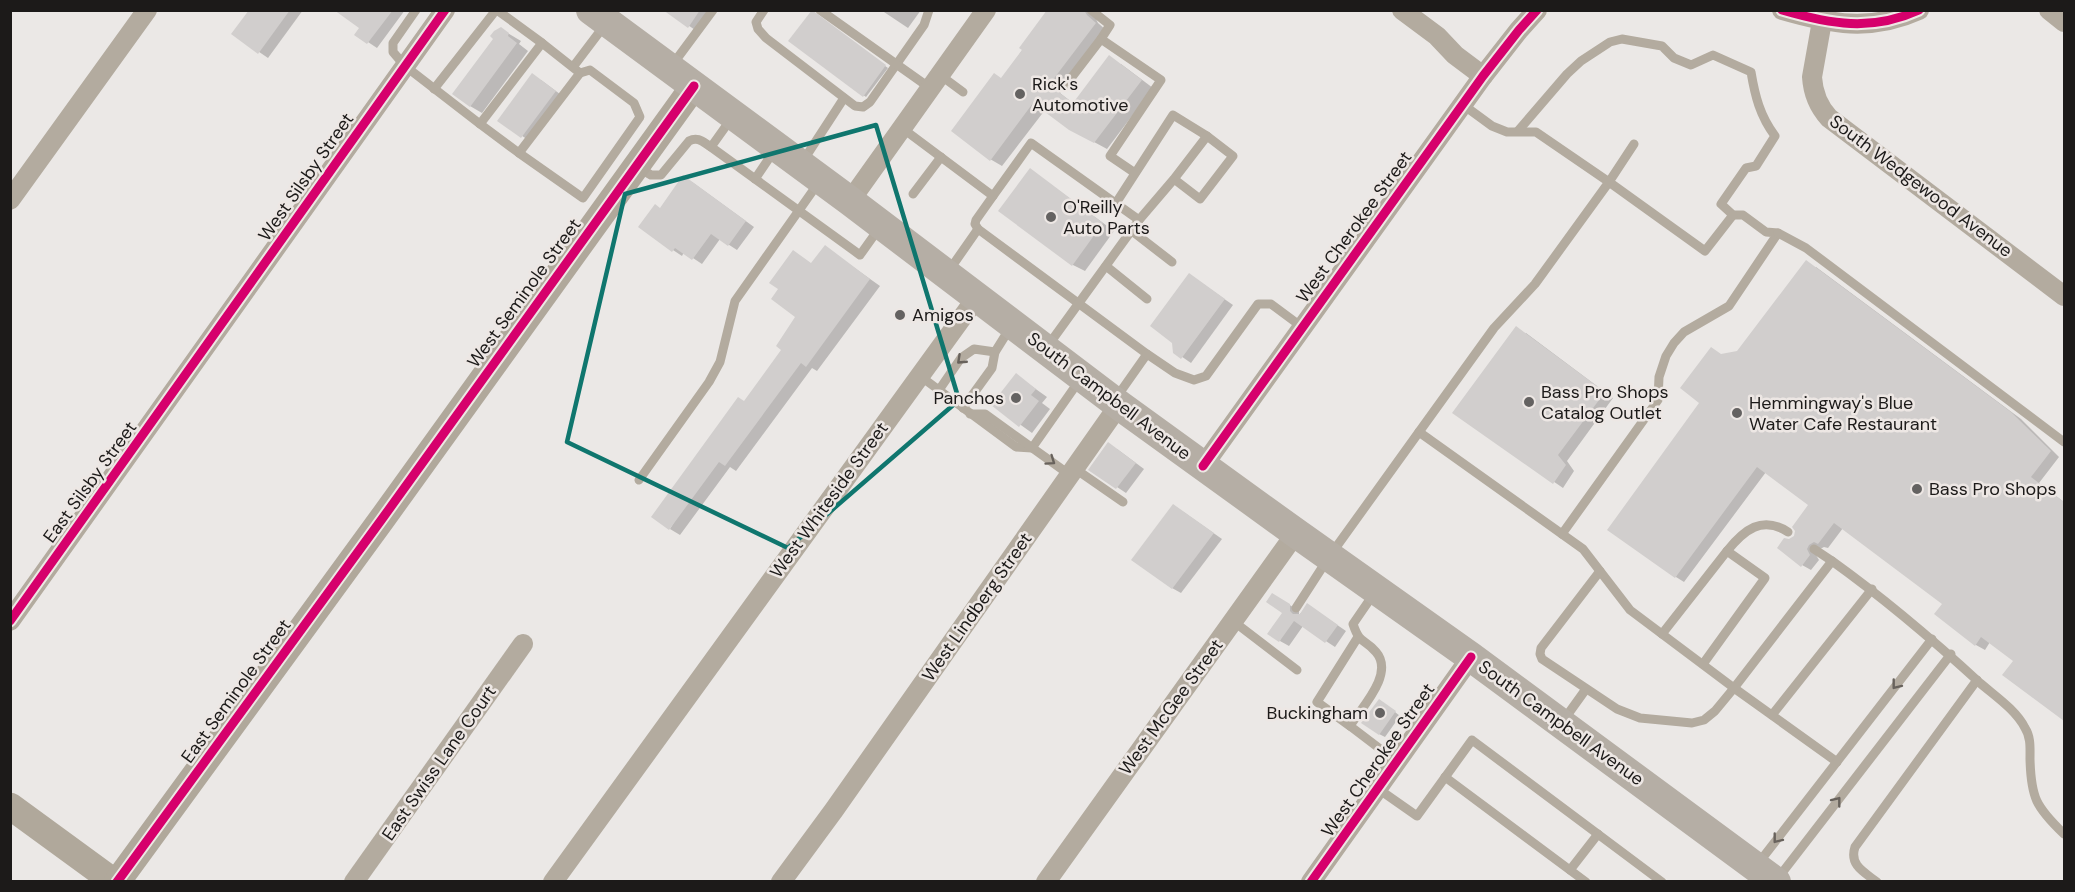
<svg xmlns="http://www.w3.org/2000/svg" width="2075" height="892" viewBox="0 0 2075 892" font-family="'DM Sans',sans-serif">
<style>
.shadow{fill:#0003}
.building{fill:#d1cecd}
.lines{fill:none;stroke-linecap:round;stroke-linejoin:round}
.lane{stroke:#b3ab9f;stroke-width:9}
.street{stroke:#b3ab9f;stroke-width:20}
.secondary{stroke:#b0a89b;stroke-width:27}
.primary{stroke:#b5aea5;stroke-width:30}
.cycleway-casing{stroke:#ede7e4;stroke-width:13}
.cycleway{stroke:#d6006c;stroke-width:9}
.oneway{stroke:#68625c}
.marked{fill:none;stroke:#0f766e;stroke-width:4.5;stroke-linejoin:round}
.poi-dot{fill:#646261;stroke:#ede7e4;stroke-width:2}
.labels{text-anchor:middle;stroke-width:5;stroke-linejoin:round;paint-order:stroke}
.poi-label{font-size:18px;fill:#1c1a19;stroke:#ede7e4;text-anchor:start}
.street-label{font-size:18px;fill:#1c1a19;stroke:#ede7e4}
</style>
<rect width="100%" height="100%" fill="#ebe8e6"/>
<g class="shadow">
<path d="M251 10H303L268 58 233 34Z"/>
<path d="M337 10H405L377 48 356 34 361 28Z"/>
<path d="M666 10H713L698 32Z"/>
<path d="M881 10H921L908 28Z"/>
<path d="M1049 10H1085L1096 19 1098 23 1107 31 1060 93 1074 104 1121 64 1153 88 1107 149 1083 136 1045 110 1002 166 990 159 1002 80Z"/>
<path d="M818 19 888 68 866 97 790 41Z"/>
<path d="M501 29 521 41 519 44 528 51 482 113 470 106Z"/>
<path d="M541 80 564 97 531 142 499 120Z"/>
<path d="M1031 170 1114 231 1085 271 1073 265Z"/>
<path d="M692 182 754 227 737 250 720 239 702 264 684 252 682 256 673 250 661 209Z"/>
<path d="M825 247 880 286 817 371 812 368 736 471 730 467 680 535 670 529 745 402 784 350 797 316 812 264Z"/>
<path d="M1816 267 2021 419 2059 457 2039 483 2064 502V719L2004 675 2015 661 1990 642 1985 650 1976 645 1944 603 1843 528 1828 548 1824 547 1818 550 1816 555 1819 560 1811 570 1802 565 1789 540 1795 537 1810 504 1766 472 1684 582 1676 577 1701 403 1722 356 1738 353Z"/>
<path d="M1190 275 1233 305 1191 363 1175 352Z"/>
<path d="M1526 333 1613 398 1567 461 1574 471 1563 488 1454 413Z"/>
<path d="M1016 375 1047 397 1042 403 1050 409 1032 433 993 405Z"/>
<path d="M1117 449 1144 469 1126 493 1090 469Z"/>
<path d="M1182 511 1222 539 1181 593 1172 588Z"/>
<path d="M1282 600 1299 611V615L1308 605 1346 631 1335 647 1303 626 1289 646 1280 641 1285 613Z"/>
<path d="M1385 704 1400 716 1385 737 1379 734Z"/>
</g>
<g class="building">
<path d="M249 10H290L258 54 231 34Z"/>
<path d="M334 10H393L367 44 354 35 359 28Z"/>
<path d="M663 10H700L688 28Z"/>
<path d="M812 10 886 65 863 97 788 41Z"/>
<path d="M1047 10H1084L1087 15 1096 23 1049 85 1073 103 1109 55 1142 80 1094 143 1069 130 1033 103 990 161 951 131 994 73 1001 78 1022 50 1019 48Z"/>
<path d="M501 27 509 33 508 36 517 43 470 107 452 94 493 39 490 36 494 31Z"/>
<path d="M532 73 556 91 521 138 497 121Z"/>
<path d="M1030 168 1103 223 1072 266 998 211Z"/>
<path d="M683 175 746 221 728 246 711 234 692 260 675 248 672 252 638 227 655 204 660 208Z"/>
<path d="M825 245 870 279 806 367 801 363 725 466 719 462 669 530 651 517 738 397 744 401 781 350 776 346 795 317 771 299 778 289 769 283 793 250 811 263Z"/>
<path d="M1806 260 2011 412 2051 451 2031 477 2064 502V721L2002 675 2013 661 1981 637 1975 646 1934 614 1942 604 1834 523 1818 544 1814 542 1809 545 1807 549 1810 555 1801 567 1777 548 1784 538 1789 539 1794 536 1795 531 1792 527 1808 505 1757 467 1675 578 1607 530 1699 403 1680 388 1711 347 1721 354 1737 351Z"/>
<path d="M1189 273 1225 299 1181 359 1173 353 1172 343 1150 326Z"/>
<path d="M1516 326 1605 392 1558 455 1566 465 1553 484 1452 413Z"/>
<path d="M1016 373 1036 389 1031 395 1039 401 1019 427 991 405Z"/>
<path d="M1108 442 1136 463 1116 489 1088 470Z"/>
<path d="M1173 504 1214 533 1172 589 1131 560Z"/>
<path d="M1272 593 1290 604V611L1293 614H1300L1307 603 1338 625 1325 643 1294 621 1279 642 1267 634 1282 613 1266 602Z"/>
<path d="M1379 699 1396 711 1379 735 1361 723Z"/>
</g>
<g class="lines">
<g class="lane">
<path d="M416 10 393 43V52L405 66 480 124 542 43 497 10"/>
<path d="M764 10 756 22 758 29 766 38 855 106 863 107 870 102 924 25 929 10"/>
<path d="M820 10 930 88"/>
<path d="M1091 10 1110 25 1101 39 1161 80 1110 156 1135 173"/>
<path d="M673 64 713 10"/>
<path d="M573 67 604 26"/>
<path d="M940 75 963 92"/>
<path d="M1065 86 1101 39"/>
<path d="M434 89 496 10"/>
<path d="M731 119 711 147 860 255 880 227"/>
<path d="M480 124 519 153 580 73 542 43"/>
<path d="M902 128 993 196 976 220 975 224 978 229 1147 354 1116 398"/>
<path d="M1518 131 1567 74 1581 61 1610 42 1622 39 1662 46 1674 58 1691 65 1713 55 1751 72C1755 96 1760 116 1775 136L1756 166 1746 168 1721 204 1733 215H1743L1766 232 1778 233 1729 306 1684 332 1674 343 1666 356 1659 377 1658 400 1562 534"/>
<path d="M1634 144 1609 182 1705 251 1733 215"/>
<path d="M519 153 583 198 640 117 634 103 590 70 580 73"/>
<path d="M803 161 844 98"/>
<path d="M639 168 651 175H661L689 141C698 136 703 142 711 147"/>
<path d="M755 179 774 151"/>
<path d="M913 194 941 157"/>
<path d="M993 196 1031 143 1139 220 1047 347"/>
<path d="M1116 203 1173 115 1207 136"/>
<path d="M1139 220 1174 179 1207 136 1233 156 1200 199 1174 179"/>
<path d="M1132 231 1172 262"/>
<path d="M1778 233 1806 248 2064 442"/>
<path d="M1106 266 1147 299"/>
<path d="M948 272 978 229"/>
<path d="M1147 354 1175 373 1194 380 1206 376 1258 304H1271L1302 327"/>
<path d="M920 376 1016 447 1032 448 1079 381"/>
<path d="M939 390 961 358 974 349 995 352"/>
<path d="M963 408 992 368 995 352 1010 328"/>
<path d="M970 414H985L1070 475"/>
<path d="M1419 432 1494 328 1535 284 1609 182 1536 132H1507L1492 126 1462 104"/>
<path d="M1074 468 1123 502"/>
<path d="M639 480 709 382 720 362 735 301 819 182"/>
<path d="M1814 549 1832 561"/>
<path d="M1727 551C1744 530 1762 515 1788 532"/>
<path d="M1600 571 1541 648 1540 654 1542 659 1617 709 1640 718 1692 723 1704 720 1715 711 1734 688 1837 762"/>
<path d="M1375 592 1353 624C1360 645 1364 638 1376 652 1395 674 1361 708 1350 726L1396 761"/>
<path d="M1296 608 1329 557 1419 432 1583 549 1630 610 1734 688 1832 561C1885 599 1932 639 1980 683 1995 696 2016 710 2025 728 2031 737 2030 748 2030 759 2031 798 2036 807 2064 834"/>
<path d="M1233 621 1297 670"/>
<path d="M1662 634 1727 551 1765 578 1703 664"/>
<path d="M1772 715 1872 589"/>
<path d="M1563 721 1586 689"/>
<path d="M1350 726 1317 702 1358 637"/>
<path d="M1445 777 1586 882"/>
<path d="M1377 788 1417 816 1472 740 1662 882"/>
<path d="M1757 865 1932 639"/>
<path d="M1570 870 1598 834"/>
<path d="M1778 878 1951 654"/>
<path d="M1877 882C1864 872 1849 865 1855 847L1977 680"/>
</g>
<g class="street">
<path d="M1402 10 1437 36 1455 55 1483 76"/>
<path d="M1782 10C1830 24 1871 32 1919 10"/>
<path d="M2049 10 2064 22"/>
<path d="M1822 21 1812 77C1813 93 1818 106 1829 118L2064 296"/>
<path d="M10 200 147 10"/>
<path d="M850 201 986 10"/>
<path d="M1203 466 1483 76 1519 30 1537 10"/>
<path d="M10 621 445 10"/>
<path d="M354 882 523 644"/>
<path d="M553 882 977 297"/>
<path d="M781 882 834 810 1119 405"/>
<path d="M1046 882 1296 533"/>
<path d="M1311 882 1471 657"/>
</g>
<g class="secondary">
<path d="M10 806 114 882"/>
<path d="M117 882 382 519 694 86"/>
</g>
<path class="primary" d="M591 10 850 201 1119 405 1296 533 1471 657 1776 882"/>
<defs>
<g id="cycleway">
<path d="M1782 10C1830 24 1871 32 1919 10"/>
<path d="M1203 466 1483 76 1519 30 1537 10"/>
<path d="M10 621 445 10"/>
<path d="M117 882 382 519 694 86"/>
<path d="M1311 882 1471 657"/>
</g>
</defs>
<use href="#cycleway" class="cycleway-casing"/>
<use href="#cycleway" class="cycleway"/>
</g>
<defs><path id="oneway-chevron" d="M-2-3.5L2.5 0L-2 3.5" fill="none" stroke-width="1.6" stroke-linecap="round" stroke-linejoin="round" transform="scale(1.5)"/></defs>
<g class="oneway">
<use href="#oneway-chevron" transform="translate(961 360) rotate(137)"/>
<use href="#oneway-chevron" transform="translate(1051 461) rotate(35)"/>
<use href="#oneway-chevron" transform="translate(1896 685) rotate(128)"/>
<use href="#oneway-chevron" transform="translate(1837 801) rotate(-52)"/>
<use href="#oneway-chevron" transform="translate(1777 839) rotate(128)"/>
</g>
<path class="marked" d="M876 125 959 400 788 548 567 442 625 194Z"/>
<g class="poi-dot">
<circle cx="1020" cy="94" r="6"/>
<circle cx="1051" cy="217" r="6"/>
<circle cx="900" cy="315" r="6"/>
<circle cx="1016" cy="398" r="6"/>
<circle cx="1529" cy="402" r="6"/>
<circle cx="1737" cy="413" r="6"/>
<circle cx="1917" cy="489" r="6"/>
<circle cx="1380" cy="713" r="6"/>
</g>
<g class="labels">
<g class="poi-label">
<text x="1032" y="90">Rick's<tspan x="1032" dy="21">Automotive</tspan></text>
<text x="1063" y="213">O'Reilly<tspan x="1063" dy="21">Auto Parts</tspan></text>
<text x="912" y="321">Amigos</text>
<text x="1541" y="398">Bass Pro Shops<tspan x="1541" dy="21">Catalog Outlet</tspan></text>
<text x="1004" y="404" text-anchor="end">Panchos</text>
<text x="1749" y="409">Hemmingway's Blue<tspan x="1749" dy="21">Water Cafe Restaurant</tspan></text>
<text x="1929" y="495">Bass Pro Shops</text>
<text x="1368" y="719" text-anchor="end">Buckingham</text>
</g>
<g class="street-label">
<text transform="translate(306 177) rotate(-55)" y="6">West Silsby Street</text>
<text transform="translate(1921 186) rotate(37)" y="6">South Wedgewood Avenue</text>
<text transform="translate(1354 227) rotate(-54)" y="6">West Cherokee Street</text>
<text transform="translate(524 293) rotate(-54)" y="6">West Seminole Street</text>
<text transform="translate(1109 396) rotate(37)" y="6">South Campbell Avenue</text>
<text transform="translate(90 482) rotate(-54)" y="6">East Silsby Street</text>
<text transform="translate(829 500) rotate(-54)" y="6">West Whiteside Street</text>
<text transform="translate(977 607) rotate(-55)" y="6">West Lindberg Street</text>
<text transform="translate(236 691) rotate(-54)" y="6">East Seminole Street</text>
<text transform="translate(1171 707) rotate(-54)" y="6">West McGee Street</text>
<text transform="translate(1561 723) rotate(36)" y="6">South Campbell Avenue</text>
<text transform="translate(1378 760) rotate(-55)" y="6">West Cherokee Street</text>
<text transform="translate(439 763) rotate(-55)" y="6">East Swiss Lane Court</text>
</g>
</g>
<rect width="2075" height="892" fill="none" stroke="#1c1a19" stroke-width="24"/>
</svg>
